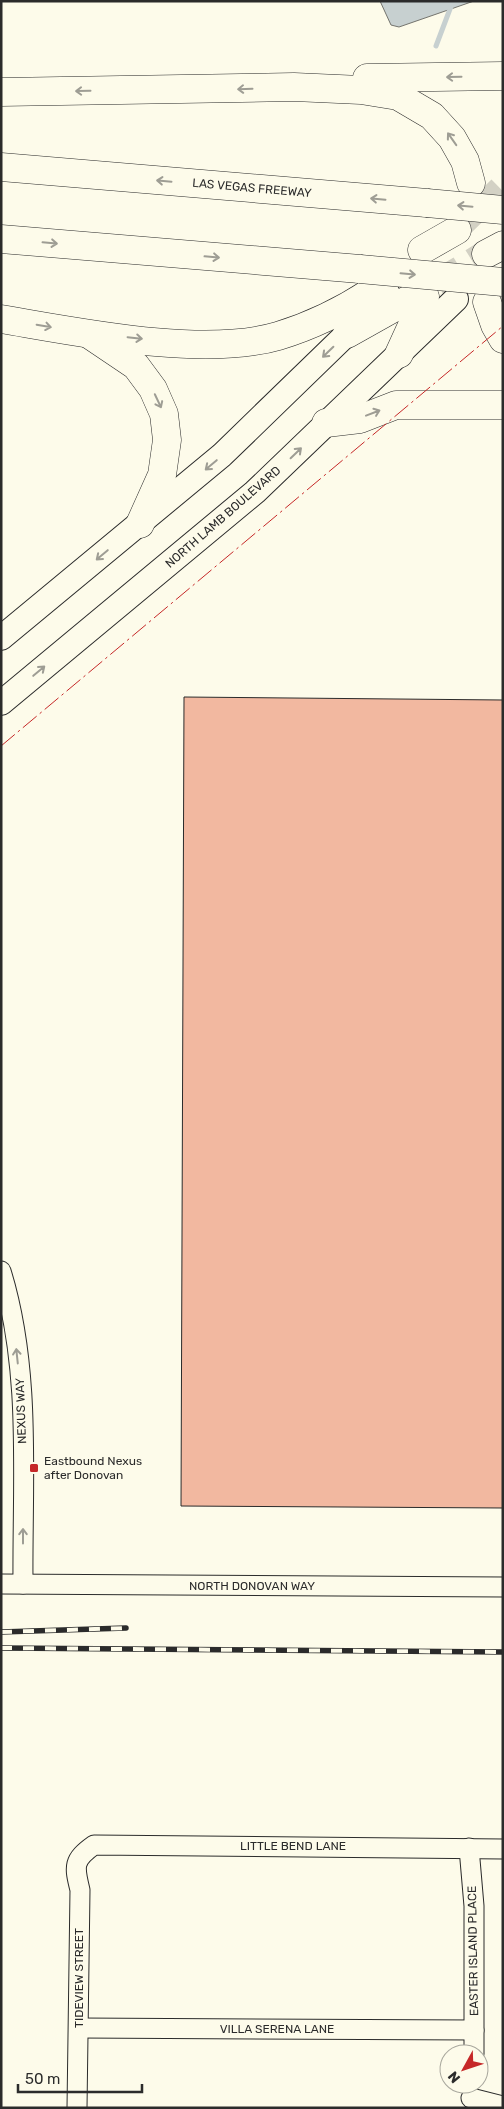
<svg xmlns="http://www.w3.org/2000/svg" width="504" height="2109" viewBox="0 0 504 2109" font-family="Rubik,sans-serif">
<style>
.water{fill:#c7d0d0;stroke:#74746e}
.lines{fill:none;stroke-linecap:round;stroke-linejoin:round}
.stream{stroke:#c7d0d0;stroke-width:5}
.building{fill:#f2b8a0;stroke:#2b2b2b}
.major-tunnel{stroke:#d3d1c4;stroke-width:24;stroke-dasharray:24 12;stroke-linecap:butt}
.highway-tunnel{stroke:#d3d1c4;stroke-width:28;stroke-dasharray:28 14;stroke-linecap:butt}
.minor-casing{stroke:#2b2b2b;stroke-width:21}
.major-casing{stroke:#2b2b2b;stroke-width:26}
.highway-casing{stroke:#2b2b2b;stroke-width:29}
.minor{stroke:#fdfbea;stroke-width:19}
.major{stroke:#fdfbea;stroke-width:24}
.highway{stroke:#fdfbea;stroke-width:28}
.rail-casing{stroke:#2b2b2b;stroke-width:5.5}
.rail{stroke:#fdfbea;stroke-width:4;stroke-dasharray:11;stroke-linecap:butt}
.highway-bridge-casing{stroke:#2b2b2b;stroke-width:29;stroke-linecap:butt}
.highway-bridge{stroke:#fdfbea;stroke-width:28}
.power{stroke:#c62828;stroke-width:1;stroke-dasharray:18 4 2.5 4;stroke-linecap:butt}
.oneway{stroke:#9e9d94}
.poi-dot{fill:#c62828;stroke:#fdfbea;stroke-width:2}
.labels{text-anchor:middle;stroke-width:4;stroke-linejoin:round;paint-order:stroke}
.street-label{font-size:12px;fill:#2b2b2b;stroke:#fdfbea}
.poi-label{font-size:12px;fill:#2b2b2b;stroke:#fdfbea;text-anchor:start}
</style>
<rect width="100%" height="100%" fill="#fdfbea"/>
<path class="water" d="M380 1H474L399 27 391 25Z"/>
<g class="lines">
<path class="stream" d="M436 46 453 1"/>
</g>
<path class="building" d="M184 697 503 700V1508L181 1506Z"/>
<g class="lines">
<path class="major-tunnel" d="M457 230 503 185"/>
<path class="highway-tunnel" d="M437 284 486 254"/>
<defs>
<g id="minor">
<path d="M1 1271C32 1371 22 1481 23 1584"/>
<path d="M1 1584 503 1587"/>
<path d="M469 1848 474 1906V2054"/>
<path d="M79 2028 474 2030"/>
<path d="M471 2098 503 2106"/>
<path d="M77 2108 80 1890C74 1866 73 1860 94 1845L503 1849"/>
</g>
<g id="major">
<path d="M1 638 222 455 388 294"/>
<path d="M1 703 255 492 456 299"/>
</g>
<g id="highway">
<path d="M367 78 503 76"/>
<path d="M1 92 294 87 361 90 398 96 432 116 452 138 465 161 471 183"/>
<path d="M1 167 427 203"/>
<path d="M1 239 360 269"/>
<path d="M422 250 457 230"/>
<path d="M486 254 503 245"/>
<path d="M487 302 495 325 503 339"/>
<path d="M1 319C78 332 203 358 278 336 311 326 342 311 371 292"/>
<path d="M347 334 413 297"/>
<path d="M90 335 136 366 153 389 164 414 167 440 162 475 140 524"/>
<path d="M399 354 425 297"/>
<path d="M326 423 360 419 396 405H503"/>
</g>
</defs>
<use href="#minor" class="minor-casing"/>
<use href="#major" class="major-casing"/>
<use href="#highway" class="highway-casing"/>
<use href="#minor" class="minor"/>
<use href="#major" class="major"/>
<use href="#highway" class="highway"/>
<defs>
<g id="rail">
<path d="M1 1632 126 1628"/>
<path d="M1 1648 503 1652"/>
</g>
</defs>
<use href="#rail" class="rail-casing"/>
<use href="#rail" class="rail"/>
<defs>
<g id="highway-bridge">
<path d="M427 203 503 210"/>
<path d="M360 269 503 282"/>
</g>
</defs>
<use href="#highway-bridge" class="highway-bridge-casing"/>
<use href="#highway-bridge" class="highway-bridge"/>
<path class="power" d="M1 746 503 326"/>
</g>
<defs><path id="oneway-shaft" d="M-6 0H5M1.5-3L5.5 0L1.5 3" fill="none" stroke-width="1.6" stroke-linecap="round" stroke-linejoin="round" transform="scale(1.25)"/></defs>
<g class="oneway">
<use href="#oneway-shaft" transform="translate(454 77) rotate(179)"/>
<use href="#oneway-shaft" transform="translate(245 89) rotate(178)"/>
<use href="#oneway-shaft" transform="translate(83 91) rotate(179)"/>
<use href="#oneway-shaft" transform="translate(452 139) rotate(-125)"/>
<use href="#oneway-shaft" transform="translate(164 181) rotate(-175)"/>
<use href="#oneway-shaft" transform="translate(378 199) rotate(-175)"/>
<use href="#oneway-shaft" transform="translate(465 206) rotate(-175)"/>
<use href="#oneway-shaft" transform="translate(50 243) rotate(5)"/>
<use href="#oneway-shaft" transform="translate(212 257) rotate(5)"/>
<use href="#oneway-shaft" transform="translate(408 274) rotate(5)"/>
<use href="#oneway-shaft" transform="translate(44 326) rotate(10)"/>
<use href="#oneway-shaft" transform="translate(135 338) rotate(6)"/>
<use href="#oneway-shaft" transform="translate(328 352) rotate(136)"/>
<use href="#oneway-shaft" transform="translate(158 401) rotate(65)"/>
<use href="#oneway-shaft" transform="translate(373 413) rotate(-21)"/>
<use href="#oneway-shaft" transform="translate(296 453) rotate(-44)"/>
<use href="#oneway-shaft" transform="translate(211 465) rotate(140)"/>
<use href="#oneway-shaft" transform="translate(102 555) rotate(140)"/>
<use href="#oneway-shaft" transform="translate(39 671) rotate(-40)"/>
<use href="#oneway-shaft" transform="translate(17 1356) rotate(-96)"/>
<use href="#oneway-shaft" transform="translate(23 1536) rotate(-90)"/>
</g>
<rect class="poi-dot" x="29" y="1463" width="10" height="10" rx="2.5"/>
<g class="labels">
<g class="street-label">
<text transform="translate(252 188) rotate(5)" y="4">LAS VEGAS FREEWAY</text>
<text transform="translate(223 517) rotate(-41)" y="4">NORTH LAMB BOULEVARD</text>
<text transform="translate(21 1411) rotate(-92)" y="4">NEXUS WAY</text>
<text x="252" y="1590">NORTH DONOVAN WAY</text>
<text x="293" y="1850">LITTLE BEND LANE</text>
<text transform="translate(473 1951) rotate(-91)" y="4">EASTER ISLAND PLACE</text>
<text transform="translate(79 1978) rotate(-90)" y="4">TIDEVIEW STREET</text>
<text x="277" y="2033">VILLA SERENA LANE</text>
</g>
<g class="poi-label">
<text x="44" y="1465">Eastbound Nexus<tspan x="44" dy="14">after Donovan</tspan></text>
</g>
</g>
<rect width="504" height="2109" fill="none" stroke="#2b2b2b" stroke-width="5"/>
<g transform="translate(464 2069) rotate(230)"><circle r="24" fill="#fdfbea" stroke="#a9a89e"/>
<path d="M0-4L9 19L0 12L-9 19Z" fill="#c62828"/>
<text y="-8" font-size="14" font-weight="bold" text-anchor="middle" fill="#2b2b2b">N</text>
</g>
<path d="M18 2084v8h124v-8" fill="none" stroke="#2b2b2b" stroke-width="2.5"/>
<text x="25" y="2084" font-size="15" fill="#2b2b2b" stroke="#fdfbea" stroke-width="4" paint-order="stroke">50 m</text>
</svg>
